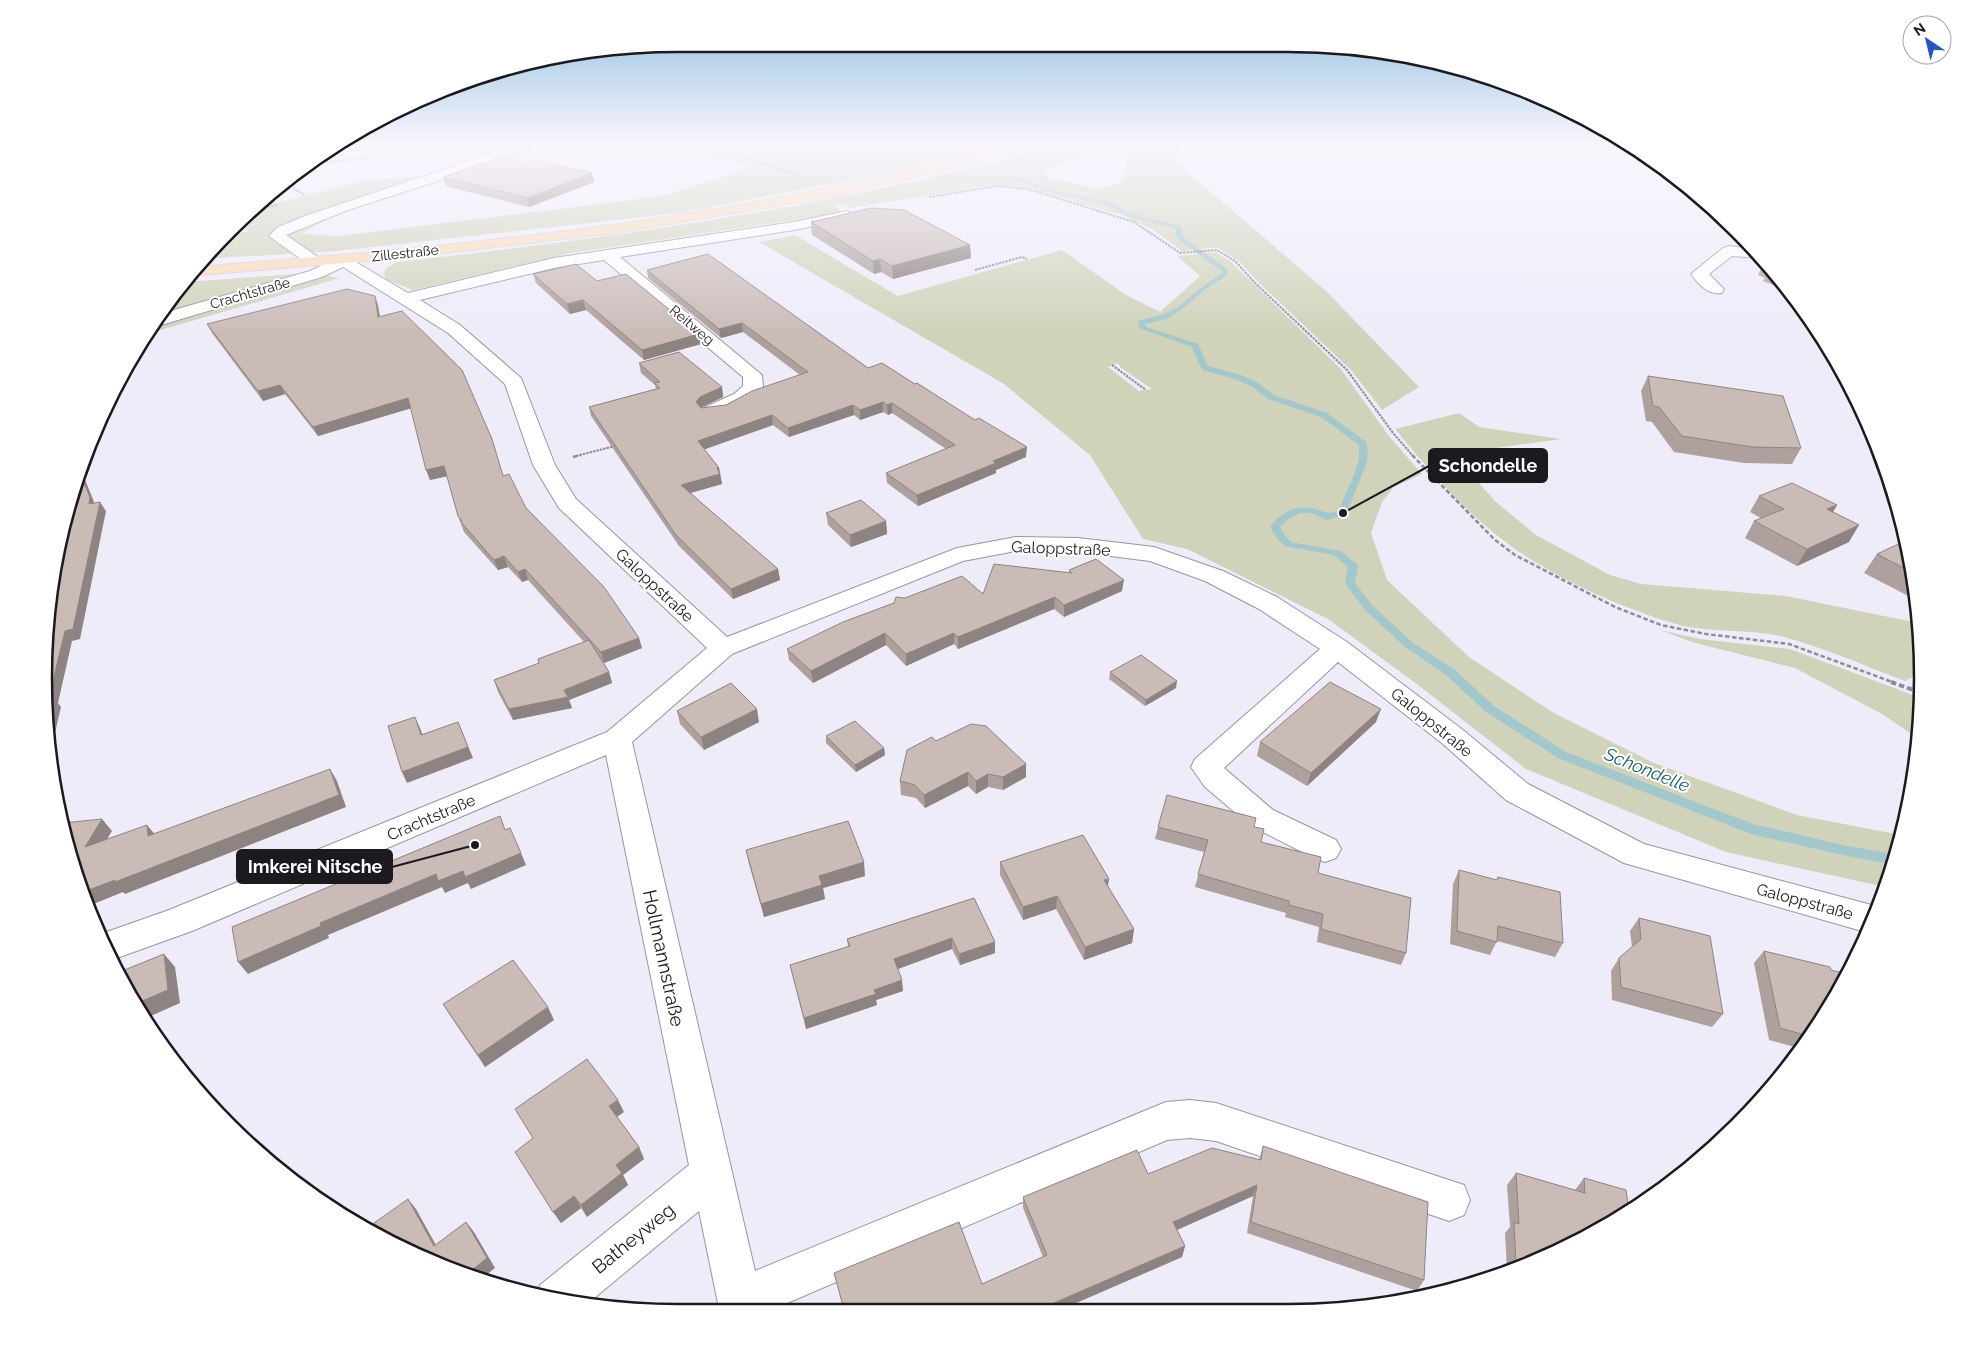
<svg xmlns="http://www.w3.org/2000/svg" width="1967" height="1357" viewBox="0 0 1967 1357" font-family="Raleway,sans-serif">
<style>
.green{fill:#d0d3b9;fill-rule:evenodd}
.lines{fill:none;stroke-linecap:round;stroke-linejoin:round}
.stream{fill:#a2c7cc;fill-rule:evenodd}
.minor-casing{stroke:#9795a2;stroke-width:2}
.major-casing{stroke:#d1d1d2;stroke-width:2}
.path-far2{stroke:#8e8c96;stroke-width:2;stroke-dasharray:2.5 1;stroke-linecap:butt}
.path-far1{stroke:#8e8c96;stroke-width:2.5;stroke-dasharray:4.5 2.5;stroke-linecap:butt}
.path{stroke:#8e8c96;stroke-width:4;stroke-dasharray:5.5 3;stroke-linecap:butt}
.minor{fill:#fff;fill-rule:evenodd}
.major{fill:#fbd9b4;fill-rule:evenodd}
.wall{fill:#aea19d}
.shaded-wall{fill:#8d8380}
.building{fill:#cabbb7;stroke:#8d8380}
.labels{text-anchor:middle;stroke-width:4;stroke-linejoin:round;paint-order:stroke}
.far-street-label{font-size:14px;fill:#1b1a1f;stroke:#fff}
.street-label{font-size:16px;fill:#1b1a1f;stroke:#fff}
.water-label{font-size:18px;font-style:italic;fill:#17626a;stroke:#fff}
.near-street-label{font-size:19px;fill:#1b1a1f;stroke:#fff}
.rim{fill:none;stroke:#1b1a1f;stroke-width:2.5}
.leader{fill:none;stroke:#1b1a1f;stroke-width:2}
.callout-dot{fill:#1b1a1f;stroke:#fff;stroke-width:2}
.callout{fill:#1b1a1f;stroke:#1b1a1f;stroke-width:2}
.callout-label{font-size:18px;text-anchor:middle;font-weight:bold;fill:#fff}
</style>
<rect width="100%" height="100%" fill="#efecfa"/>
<g class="green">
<path d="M437 145H539L515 157 435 148Z"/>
<path d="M675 145H1007L961 159 950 158 914 168 678 213 336 251 202 259 232 233 248 232 240 226 260 208 280 202 372 179 429 177 363 197 301 234 338 236 664 196 751 167Z"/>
<path d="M1057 145H1101L1044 172 1049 178 1098 189 1120 183 1127 166 1123 155 1139 145H1184L1171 158 1325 290 1419 387 1382 410 1351 370 1258 282 1240 262 1217 247 1182 251 1152 229 1121 215 1021 186 992 185 850 208 844 204 835 205 842 213 571 253 413 290 387 280 383 274 386 268 398 262C620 237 841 206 1057 145Z"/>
<path d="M795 235 898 296 1062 250 1126 295 1160 312 1200 276 1177 256 1216 252 1231 262 1340 368 1389 436 1422 474 1394 487 1382 502 1371 533 1387 580 1469 657 1552 712 1654 763 1797 815 1901 835 1885 887 1726 852 1526 769 1418 685 1328 619 1187 549 1143 539 1090 455 1004 384 759 242ZM1118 363 1121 368 1152 389 1139 391 1108 367Z"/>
<path d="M308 273 157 317 184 282Z"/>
<path d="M328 276 340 278 147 334 153 323Z"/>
<path d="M1459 413 1479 427 1561 439 1453 454 1495 501 1536 535 1610 575 1641 584 1786 596 1918 623 1923 672 1905 681C1867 667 1823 647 1784 637 1751 628 1711 634 1676 624 1621 608 1548 575 1503 540 1462 509 1427 468 1395 429Z"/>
<path d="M1660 630 1700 639 1790 649 1913 695 1921 702 1917 738 1882 714 1795 668 1695 643Z"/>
</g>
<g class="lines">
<g class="stream">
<path d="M908 145H915L916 146 913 148Z"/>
<path d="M1014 175 1049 189 1112 203 1128 213 1180 226 1183 237 1227 269V275L1202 292 1181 310 1167 319 1145 324 1146 327 1198 344 1208 366 1241 375 1257 382 1274 395 1327 413 1366 442 1368 453 1367 462 1346 515 1327 520 1311 513H1300L1290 518 1280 527 1286 537 1291 542 1340 551 1357 564 1358 566 1355 583 1372 605 1413 643 1454 669 1494 706 1566 752 1753 824 1847 846 1895 854 1892 864 1847 856 1751 834 1558 758 1486 712 1446 675 1405 647 1364 609 1345 583 1348 567 1334 555 1285 546 1279 541 1270 527C1281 512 1297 504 1316 509 1326 512 1329 514 1339 511 1346 488 1361 470 1359 445L1321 417 1268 399 1251 386 1235 379 1202 370 1192 347 1139 328 1138 321 1161 315 1177 308 1198 290 1222 273V271L1180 241 1176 237 1175 228 1124 215 1108 205 1045 191 1012 178Z"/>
</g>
<defs>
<g id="minor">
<path d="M516 145H534L472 170 348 210 286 235 321 259 323 262 321 265H309L269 236 278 227 308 215Z"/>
<path d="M847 211 854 215 852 218 794 230 620 257 762 375 763 387C752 403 722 421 703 416L700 412 703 408 734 394 743 386V377L604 260 554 268 420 300 460 325 521 378 555 465 576 499 727 637 957 548 1016 537 1078 538 1154 547 1223 571 1277 597 1347 642 1463 730 1528 784 1644 844 1879 907 1869 933 1624 863 1506 800 1443 744 1338 662 1224 768 1273 810 1336 840 1341 849 1336 858 1325 862 1314 858 1251 826 1205 787 1191 767 1195 759 1320 649 1259 609 1205 581 1150 561 1078 552 1016 551 963 561 732 654 632 742 755 1271 1166 1102 1190 1100 1216 1103 1464 1185 1470 1200 1464 1215 1449 1221 1216 1141 1190 1138 1167 1140 764 1313H720L699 1211 587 1304 554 1301 536 1295 540 1285 689 1165 606 755 192 931 117 958 110 960 101 934 169 910 607 732 707 648 559 508 533 465 505 384 448 333 343 267 322 277 161 325H151L160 314 310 271 344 255 408 293 554 258 794 222Z"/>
<path d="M1729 246 1753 249 1760 258 1732 256 1709 274 1724 289 1722 293C1709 296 1698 284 1691 274L1723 248Z"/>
</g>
<path id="major" d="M1013 145H1035L1033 148 926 175 823 198 614 233 403 258 189 276 196 267C371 253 547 238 721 208 819 191 916 170 1013 145Z"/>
</defs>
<use href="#minor" class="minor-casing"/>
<use href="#major" class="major-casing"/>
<g class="path-far2">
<path d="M709 145 798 175"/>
<path d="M312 163 362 159 389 145"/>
<path d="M292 181 294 189 305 195"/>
<path d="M929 197 997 186 1028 189 1134 222 1180 253 1217 250 1235 261 1255 283 1347 370 1393 433 1413 456"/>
<path d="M261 208 277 205"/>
<path d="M975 270 1022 257 1027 259"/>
<path d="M1112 365 1146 390"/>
<path d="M576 456 615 446"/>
</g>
<g class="path-far1">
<path d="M1412 455 1495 540 1515 555 1615 607 1661 625 1706 634 1789 644 1895 683"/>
<path d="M573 457 581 455"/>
</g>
<path class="path" d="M1891 682 1922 693"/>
<use href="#minor" class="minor"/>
<use href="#major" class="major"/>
</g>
<g class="wall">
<path d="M528 163 592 173 594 182 529 207 446 186 443 177Z"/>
<path d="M811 222 970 245 971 258 893 279 881 272 874 274 812 235Z"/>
<path d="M1766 264 1788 291 1763 281 1765 278 1758 275 1763 265Z"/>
<path d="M647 270 868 368 1026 457 996 470V473L918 506 887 483 886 473 946 449 892 413 888 415 883 412 860 420 854 415 789 437 773 425 704 449 719 468 722 484 690 493 778 569 780 580 733 599 679 546 591 416 589 407 656 389 655 385 641 373 639 363 722 387 723 397 702 407 701 408 726 405 800 375 743 332 721 338 648 278Z"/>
<path d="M533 274 597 281 701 344 644 360 586 310 570 314 536 283Z"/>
<path d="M375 296 378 305 380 316 503 476 526 508 642 648 604 663 602 661 609 672 612 683 569 700 572 708 513 720 498 692 494 680 539 663 584 642 528 580 522 582 508 567 498 570 464 532 458 516 447 476 430 480 411 408 318 436 285 394 263 401 212 333 207 324Z"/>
<path d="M1648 376 1801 448 1792 464 1744 463 1674 452 1652 422 1646 421 1641 391Z"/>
<path d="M1759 496 1837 505 1833 512 1849 542 1797 566 1745 538 1754 521 1761 518 1750 512Z"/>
<path d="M826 513 886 521 887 534 851 547 828 525Z"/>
<path d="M1877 554 1911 555 1916 600 1864 573Z"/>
<path d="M1069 570 1122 591 1064 617 1054 609 958 649 954 644 906 666 886 645 813 683 789 660 787 649 905 598 983 594 1069 573Z"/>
<path d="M1110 672 1176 688 1145 706 1109 679Z"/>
<path d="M677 711 759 722 704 750 680 724Z"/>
<path d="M1376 722 1307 786 1257 756 1260 742Z"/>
<path d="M826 736 884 748 885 755 856 772 826 743Z"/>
<path d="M936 741 1026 764V777L1003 790 988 787 976 794 968 786 925 808 916 798 901 795 900 781Z"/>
<path d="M1158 827H1254L1261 842 1318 873 1406 953 1401 965 1317 942 1319 927 1285 917 1286 913 1195 887 1204 852 1155 839Z"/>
<path d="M746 850 865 876 823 888 825 899 764 917 749 864Z"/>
<path d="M1000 862 1108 886 1134 929 1132 943 1084 960 1056 909 1023 920 1000 875Z"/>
<path d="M1459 870 1563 943 1555 957 1497 941 1490 955 1450 944 1453 884Z"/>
<path d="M974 898 995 953 960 965 952 949 898 969 903 991 876 1000 877 1005 806 1029 790 965 848 947 847 939Z"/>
<path d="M1639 918 1723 1014 1712 1027 1612 1000 1611 971 1619 958 1632 947 1630 931Z"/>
<path d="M1764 951 1831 970 1816 1031 1802 1049 1769 1040 1754 963Z"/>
<path d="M443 1004 554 1020 485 1067 451 1017Z"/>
<path d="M624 1112 617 1117 639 1147 644 1159 623 1175 628 1185 587 1217 581 1208 561 1223 515 1152Z"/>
<path d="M1263 1146 1424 1280 1417 1291 1247 1233 1253 1196 1177 1230 1185 1246 1182 1257 1053 1313H845L834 1273 982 1284 1043 1257 1023 1208V1197L1148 1174 1259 1160Z"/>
<path d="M1516 1173 1575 1190 1584 1178 1629 1211 1570 1248 1507 1269 1505 1233 1510 1227 1507 1185Z"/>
</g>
<g class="shaded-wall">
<path d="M592 173 594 182 529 207 527 198Z"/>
<path d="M970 245 971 258 893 279 892 266Z"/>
<path d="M880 259 881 272 874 274 873 261Z"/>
<path d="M375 296 378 305 381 325 378 317Z"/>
<path d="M583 300 586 310 570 314 567 304Z"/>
<path d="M742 323 743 332 721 338 719 329Z"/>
<path d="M699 334 701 344 644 360 642 350Z"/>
<path d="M280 385 285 394 263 401 258 391Z"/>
<path d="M722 387 723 397 702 407 698 412 696 402 700 397Z"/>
<path d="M408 398 412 408 318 436 313 427Z"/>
<path d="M883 402V412L860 420V410Z"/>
<path d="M892 403V413L888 415 887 405Z"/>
<path d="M853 405 854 415 789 437 788 428Z"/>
<path d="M772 415 773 425 700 451 698 441Z"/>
<path d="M1027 447 1026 457 996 470V473L918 506 917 495 993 461Z"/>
<path d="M444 466 448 476 430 480 426 470Z"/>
<path d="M717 468H719L722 484 683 495 681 485Z"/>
<path d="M82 472 96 507 89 504 81 476Z"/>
<path d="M100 502 106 511 80 639 72 641 58 703 61 707 51 750 48 718 49 697 65 631Z"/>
<path d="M1837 505 1827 522V509Z"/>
<path d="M886 521 887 534 851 547 850 535Z"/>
<path d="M1859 525 1849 542 1797 566 1807 549Z"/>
<path d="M504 556 508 567 498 570 494 560Z"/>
<path d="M525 569 528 580 522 582 518 572Z"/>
<path d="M778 569 780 580 733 599 731 589Z"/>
<path d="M1124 580 1122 591 1064 617V605Z"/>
<path d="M1055 597 1054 609 958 649V637Z"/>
<path d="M885 633 886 645 813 683 811 671Z"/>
<path d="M954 633V644L906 666V654Z"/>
<path d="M639 638 642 648 604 663 601 652Z"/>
<path d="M609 672 612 683 569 700 572 708 513 720 509 709 564 690Z"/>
<path d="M1177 681 1176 688 1145 706 1146 700Z"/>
<path d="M757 709 759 722 704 750 701 737Z"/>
<path d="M1381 709 1376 722 1307 786 1311 773Z"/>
<path d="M415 717 420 728 427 746 421 735Z"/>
<path d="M458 722 473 758 407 783 402 772Z"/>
<path d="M884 748 885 755 856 772 855 765Z"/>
<path d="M1026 764V777L1003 790V777Z"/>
<path d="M330 769 337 781 346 807 125 894 123 892 91 905 86 891Z"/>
<path d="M968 772V786L925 808 924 795Z"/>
<path d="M988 774V787L976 794V781Z"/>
<path d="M102 819 112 831 95 859 85 847Z"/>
<path d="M147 825 157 837 148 836Z"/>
<path d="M521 853 526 865 471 889 468 883 445 893 442 887 328 935 329 938 248 974 238 962 320 923 436 874 463 871Z"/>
<path d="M864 862 865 876 823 888 825 899 764 917 761 904 819 876Z"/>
<path d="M1109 879 1107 892 1104 880Z"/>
<path d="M1057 896 1056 909 1023 920V907Z"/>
<path d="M1134 929 1132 943 1084 960 1085 947Z"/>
<path d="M952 938V949L895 970 894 959Z"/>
<path d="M995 942V953L960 965 959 954Z"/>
<path d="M164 954 175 967 180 1003 144 1019 135 1004Z"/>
<path d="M902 980 903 991 876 1000 877 1005 806 1029 804 1018 874 990Z"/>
<path d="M548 1007 554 1020 485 1067 478 1055Z"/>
<path d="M618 1100 624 1112 615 1118 609 1106Z"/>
<path d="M639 1147 644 1159 623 1175 628 1185 587 1217 581 1205 616 1165Z"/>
<path d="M1257 1185 1253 1196 1170 1233 1173 1222Z"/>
<path d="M574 1196 581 1208 561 1223 553 1212Z"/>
<path d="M408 1199 416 1209 442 1256 434 1246Z"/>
<path d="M466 1222 474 1232 495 1268 481 1279 467 1274Z"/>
<path d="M1185 1246 1182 1257 1053 1313H1031Z"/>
</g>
<g class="building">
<path d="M502 157 528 163 536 160 592 173 527 198 443 177Z"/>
<path d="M871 208 904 210 970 245 892 266 880 259 873 261 811 222Z"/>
<path d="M708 254 868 368 882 363 915 384 917 383 975 420 979 418 1027 447 993 461 996 463 917 495 886 473 955 445 892 403 887 405 883 402 860 410 853 405 788 428 772 415 698 441 719 468H717L720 474 681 485 778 569 731 589 676 535 589 407 660 388 654 383 660 382 639 363 679 352 722 387 700 397 696 402 701 408 726 405 752 391 808 372 742 323 719 329 647 270Z"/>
<path d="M576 264 597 281 626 274 699 334 642 350 583 300 567 304 533 274Z"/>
<path d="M347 289 375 296 378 317 402 311 462 370 492 439 503 476 509 474 526 508 604 587 639 638 601 652 525 569 518 572 504 556 494 560 461 522 462 521 458 516 444 466 426 470 408 398 313 427 280 385 258 391 207 324Z"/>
<path d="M1648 376 1783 396 1801 448 1752 447 1682 436 1659 407 1653 406Z"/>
<path d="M81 476 90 497 89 504 100 502 73 629 65 631 49 697 53 696 48 718 44 679 49 596Z"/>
<path d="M1792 483 1837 505 1827 509 1859 525 1807 549 1754 521 1784 509 1759 496Z"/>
<path d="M861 500 886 521 850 535 826 513Z"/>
<path d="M1907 540 1911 555 1913 573 1877 554Z"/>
<path d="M1096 559 1124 580 1064 605 1055 597 958 637 954 633 906 654 885 633 811 671 787 649 843 622 894 603 896 597 905 598 962 576 983 594 994 564 1072 573 1069 570Z"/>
<path d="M589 640 609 672 564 690 568 697 509 709 494 680 539 663 538 659Z"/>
<path d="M1141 655 1177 681 1146 700 1110 672Z"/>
<path d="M1330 682 1381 709 1311 773 1260 742Z"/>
<path d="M731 683 757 709 701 737 677 711Z"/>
<path d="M415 717 421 735 458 722 468 747 402 772 388 726Z"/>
<path d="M855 721 884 748 855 765 826 736Z"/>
<path d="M971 724 986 726 1026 764 1003 777 988 774 976 781 968 772 924 795 915 785 900 781 907 750 932 737 936 741Z"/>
<path d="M330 769 339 795 115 882V880L86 891 63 823 102 819 85 847 147 825 148 836Z"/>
<path d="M1167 795 1256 818 1254 827 1264 829 1261 842 1321 857 1318 873 1411 898 1406 953 1321 929 1323 914 1289 905V901L1198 874 1208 840 1158 827Z"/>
<path d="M500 816 505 830 510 828 521 853 465 877 463 871 438 881 436 874 320 923 321 926 238 962 232 927Z"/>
<path d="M848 821 864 862 819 876 822 885 761 904 746 850Z"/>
<path d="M1083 835 1109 879 1104 880 1134 929 1085 947 1057 896 1023 907 1000 862Z"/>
<path d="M1459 870 1497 880 1498 877 1560 892 1563 943 1498 926 1497 942 1457 931Z"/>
<path d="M974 898 995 942 959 954 952 938 894 959 902 980 874 990 876 994 804 1018 790 965 850 946 847 939Z"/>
<path d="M1639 918 1710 936 1723 1014 1621 987 1619 958 1641 939Z"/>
<path d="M1764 951 1830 967 1831 970 1847 974 1816 1031 1812 1037 1780 1028Z"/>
<path d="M164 954 168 990 135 1004 117 973Z"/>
<path d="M513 960 548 1007 478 1055 443 1004Z"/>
<path d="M587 1059 618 1100 609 1106 639 1147 616 1165 622 1173 581 1205 574 1196 553 1212 515 1152 533 1138 515 1109Z"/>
<path d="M1263 1146 1428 1202 1424 1280 1251 1222 1257 1185 1173 1222 1185 1246 1031 1313H845L834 1273 959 1222 982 1284 1047 1255 1023 1197 1137 1150 1148 1174 1212 1148 1261 1160Z"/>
<path d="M1516 1173 1585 1193 1584 1178 1626 1190 1629 1211 1570 1248 1516 1266 1514 1222 1519 1224Z"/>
<path d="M408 1199 434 1246 466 1222 487 1258 467 1274 462 1273 460 1269 457 1271 435 1265 380 1235 374 1223Z"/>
</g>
<linearGradient id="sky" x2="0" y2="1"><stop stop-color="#8cbcdd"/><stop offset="0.43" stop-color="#f8f6fd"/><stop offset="1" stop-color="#f8f6fd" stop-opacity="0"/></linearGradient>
<rect width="1967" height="335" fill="url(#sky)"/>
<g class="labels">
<g class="far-street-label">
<text transform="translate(405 253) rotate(-6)" y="5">Zillestraße</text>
<text transform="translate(250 293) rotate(-16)" y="5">Crachtstraße</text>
<text transform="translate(692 325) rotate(40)" y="5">Reitweg</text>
</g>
<g class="street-label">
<text transform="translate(1061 548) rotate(2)" y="6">Galoppstraße</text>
<text transform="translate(655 585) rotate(43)" y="6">Galoppstraße</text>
<text transform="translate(1432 722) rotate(39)" y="6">Galoppstraße</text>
<text transform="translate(431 817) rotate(-23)" y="6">Crachtstraße</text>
<text transform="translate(1805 901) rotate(15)" y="6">Galoppstraße</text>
</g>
<g class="water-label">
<text transform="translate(1647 770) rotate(22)" y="6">Schondelle</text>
</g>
<g class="near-street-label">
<text transform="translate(664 958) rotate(78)" y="7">Hollmannstraße</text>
<text transform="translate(633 1238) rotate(-39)" y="7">Batheyweg</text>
</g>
</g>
<path d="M0 0H1967V1357H0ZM678 52H1288A626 626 0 0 1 1914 678V678A626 626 0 0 1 1288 1304H678A626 626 0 0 1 52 678V678A626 626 0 0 1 678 52Z" fill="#fff" fill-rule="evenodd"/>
<path class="rim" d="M678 52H1288A626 626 0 0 1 1914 678V678A626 626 0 0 1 1288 1304H678A626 626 0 0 1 52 678V678A626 626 0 0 1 678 52Z"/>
<path class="leader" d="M1343 513L1429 466M475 845L392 867"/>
<g class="callout-dot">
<circle cx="1343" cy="513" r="5"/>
<circle cx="475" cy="845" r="5"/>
</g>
<g class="callout">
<rect x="1429" y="449" width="118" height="33" rx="5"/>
<rect x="237" y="850" width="155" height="33" rx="5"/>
</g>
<g class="callout-label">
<text x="1488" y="472">Schondelle</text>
<text x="315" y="873">Imkerei Nitsche</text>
</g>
<g transform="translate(1927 40) rotate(325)"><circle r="24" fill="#ffffff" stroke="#a4a3a5"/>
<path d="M0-4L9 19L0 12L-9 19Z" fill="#2556c4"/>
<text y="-8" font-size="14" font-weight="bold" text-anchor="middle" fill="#1b1a1f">N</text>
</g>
</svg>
